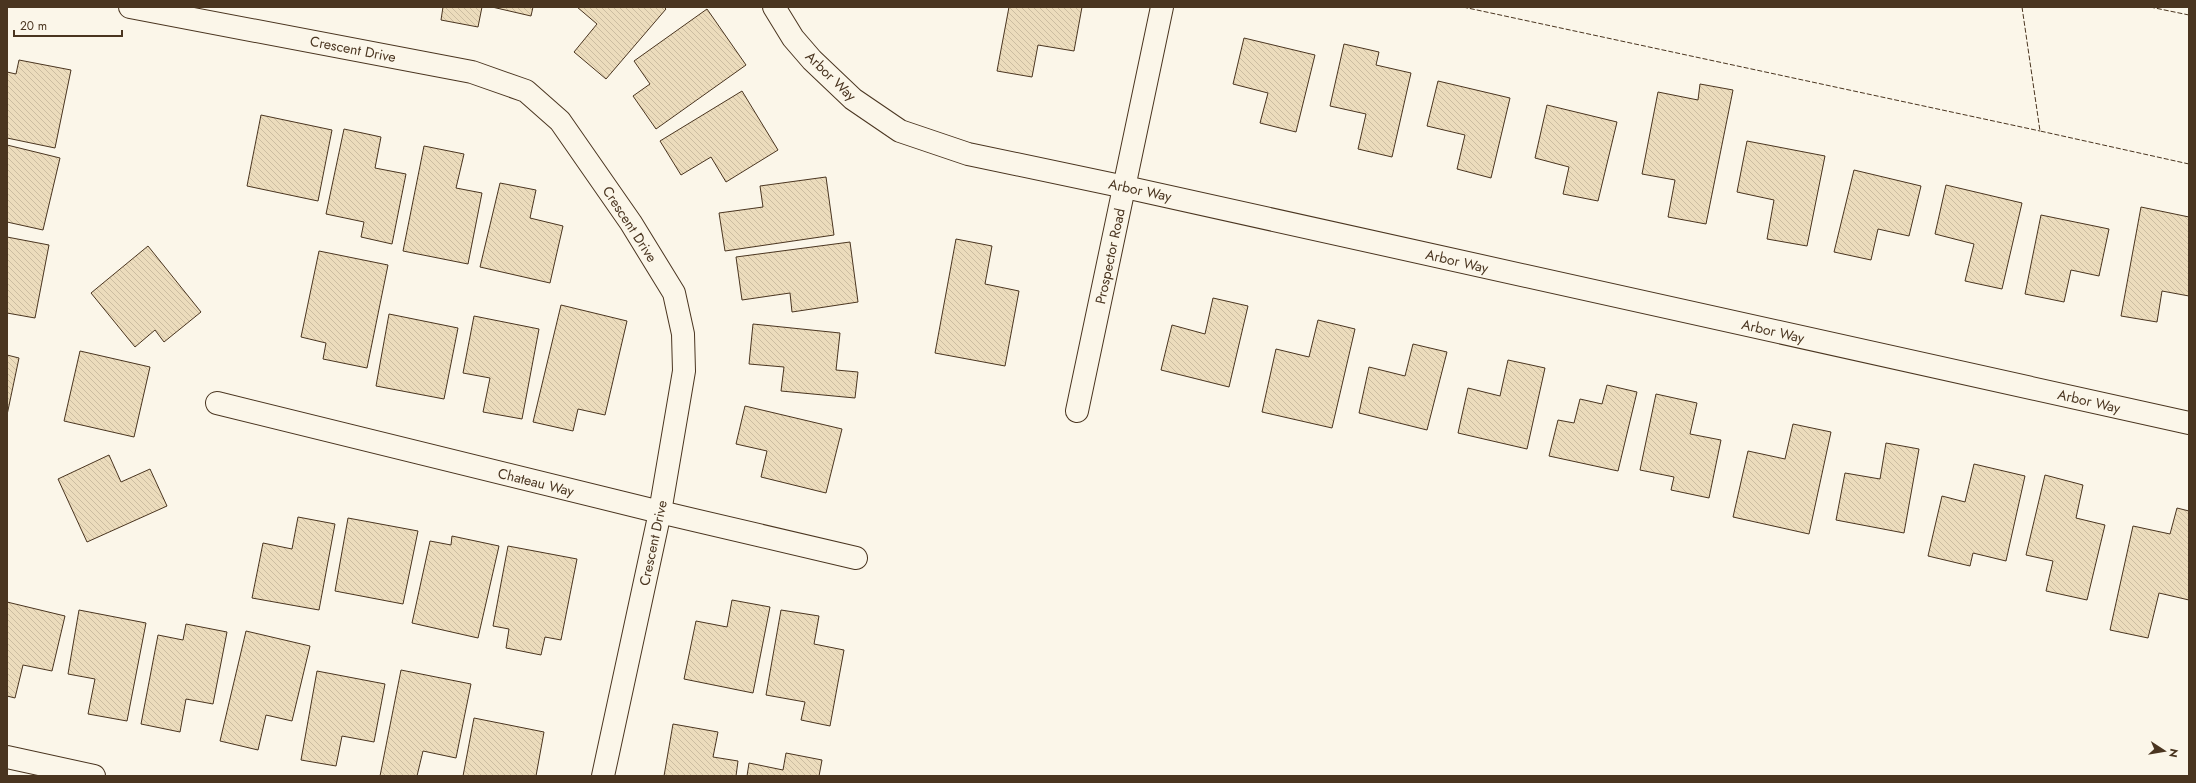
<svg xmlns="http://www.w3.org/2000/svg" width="2196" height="783" viewBox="0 0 2196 783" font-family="Jost,sans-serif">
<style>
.building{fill:url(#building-back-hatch);stroke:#4a3520}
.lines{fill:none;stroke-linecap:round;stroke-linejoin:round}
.minor-casing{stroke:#4a3520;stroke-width:24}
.minor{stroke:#fbf6e9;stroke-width:22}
.fence{stroke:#4a3520;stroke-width:1;stroke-dasharray:5 2;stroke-linecap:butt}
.labels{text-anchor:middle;stroke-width:3;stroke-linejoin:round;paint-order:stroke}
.street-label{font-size:14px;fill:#4a3520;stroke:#fbf6e9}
</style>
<defs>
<pattern id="building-back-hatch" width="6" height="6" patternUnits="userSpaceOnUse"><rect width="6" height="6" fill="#ecdcbc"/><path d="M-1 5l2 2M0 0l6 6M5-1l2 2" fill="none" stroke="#ccbda1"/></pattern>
</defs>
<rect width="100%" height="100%" fill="#fbf6e9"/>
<g class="building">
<path d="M443 7H482L478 27 441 20Z"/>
<path d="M492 7H533L531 16Z"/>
<path d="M577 7H664L666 9 606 79 574 52 597 24Z"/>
<path d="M1009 7H1082L1074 51 1038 45 1032 77 997 71Z"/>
<path d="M707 9 746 65 656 129 633 96 650 84 634 61Z"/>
<path d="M1244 38 1315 55 1296 132 1260 123 1268 93 1233 84Z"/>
<path d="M1344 44 1379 52 1376 65 1411 73 1392 157 1358 149 1366 114 1330 106Z"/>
<path d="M19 60 71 70 55 148 7 138V72L16 74Z"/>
<path d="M1438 81 1510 98 1491 178 1457 169 1465 135 1427 126Z"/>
<path d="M1700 84 1733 90 1706 224 1668 217 1675 180 1642 174 1658 92 1698 100Z"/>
<path d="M742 91 778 150 726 182 711 157 681 175 660 141Z"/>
<path d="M1547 105 1617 122 1598 201 1563 194 1569 167 1535 158Z"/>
<path d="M261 115 332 130 318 201 247 186Z"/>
<path d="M344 129 381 137 375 168 406 174 392 244 361 237 364 222 326 214Z"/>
<path d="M1747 141 1825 156 1807 246 1767 239 1774 200 1737 192Z"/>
<path d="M7 145 60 158 43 230 7 222Z"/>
<path d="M424 146 464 154 456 188 482 193 468 264 403 251Z"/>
<path d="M1854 170 1921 186 1909 236 1878 229 1871 260 1834 252Z"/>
<path d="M826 177 834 235 725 251 719 213 763 207 760 186Z"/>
<path d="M500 183 536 190 530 218 563 226 550 283 480 267Z"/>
<path d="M1946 185 2022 203 2002 289 1965 281 1974 244 1935 234Z"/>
<path d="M2141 207 2189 217V296L2162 291 2157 322 2121 316Z"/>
<path d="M2041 215 2109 229 2099 276 2071 270 2064 302 2025 294Z"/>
<path d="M7 237 49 245 35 318 7 313Z"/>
<path d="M956 239 992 246 985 284 1019 291 1005 366 935 353Z"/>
<path d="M850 242 858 302 792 312 790 293 742 300 736 257Z"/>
<path d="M148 246 201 312 164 342 155 330 135 347 91 293Z"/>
<path d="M319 251 388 265 367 368 323 359 326 343 301 337Z"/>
<path d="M1213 298 1248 306 1229 387 1161 370 1172 325 1205 334Z"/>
<path d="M561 305 627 321 605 415 578 409 573 431 533 422Z"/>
<path d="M389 314 458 328 444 399 376 386Z"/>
<path d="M474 316 539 329 522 419 483 412 490 378 463 373Z"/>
<path d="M1318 320 1355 329 1332 428 1262 412 1276 349 1309 357Z"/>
<path d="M753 324 840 333 836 370 858 372 855 398 781 391 784 367 749 364Z"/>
<path d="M1413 344 1447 352 1427 430 1359 413 1369 367 1405 376Z"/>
<path d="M80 351 150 367 134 437 64 421Z"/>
<path d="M7 355 19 358 7 415Z"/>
<path d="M1508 360 1545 368 1527 449 1458 433 1468 388 1500 396Z"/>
<path d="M1607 385 1637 392 1618 471 1549 456 1558 420 1574 423 1580 399 1602 404Z"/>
<path d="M1656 394 1697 403 1690 434 1721 440 1709 498 1671 490 1674 477 1640 470Z"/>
<path d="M745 406 842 429 826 493 761 477 767 451 736 444Z"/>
<path d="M1793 424 1831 432 1809 534 1733 517 1748 451 1785 459Z"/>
<path d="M1886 443 1919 449 1904 533 1836 520 1845 473 1880 479Z"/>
<path d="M109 455 121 482 150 469 167 506 87 542 58 479Z"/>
<path d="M1974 464 2025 476 2006 561 1973 553 1970 566 1928 556 1942 496 1965 502Z"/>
<path d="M2045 475 2083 485 2076 518 2105 525 2087 600 2046 591 2053 561 2026 555Z"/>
<path d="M2177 508 2189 511V600L2159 593 2148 638 2110 630 2133 526 2170 534Z"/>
<path d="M298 517 335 524 319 610 252 598 263 543 292 549Z"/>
<path d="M348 518 418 531 403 604 335 591Z"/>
<path d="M452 536 499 546 478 638 412 623 430 541 451 545Z"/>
<path d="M508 546 577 559 561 640 545 637 541 655 506 648 509 629 493 626Z"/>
<path d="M732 600 770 607 753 693 684 679 696 621 727 627Z"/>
<path d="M7 602 65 616 52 671 23 665 15 698 7 696Z"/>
<path d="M79 610 146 623 127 721 88 714 95 679 68 674Z"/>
<path d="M781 610 819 616 814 644 844 650 830 726 801 720 805 702 766 695Z"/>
<path d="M186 624 227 632 213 704 186 699 180 732 141 724 158 635 183 640Z"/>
<path d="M246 631 310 646 292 721 266 715 258 750 220 741Z"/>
<path d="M401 670 471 684 456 758 423 751 417 776H380Z"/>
<path d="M317 671 385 684 374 742 342 736 336 766 301 760Z"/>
<path d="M474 718 544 732 536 776H463Z"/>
<path d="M673 724 718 732 713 757 738 761 736 776H664Z"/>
<path d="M786 753 822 760 819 776H747L749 763 783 770Z"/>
</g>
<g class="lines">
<defs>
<g id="minor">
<path d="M130 7 472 72 526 91 560 121 631 223 674 293 683 334 684 371 660 512 603 776"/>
<path d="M774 7 793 38 812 60 853 99 900 131 968 154 1125 187 2189 423"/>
<path d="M217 403 660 512 856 558"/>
<path d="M1077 411 1162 7"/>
<path d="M7 757 94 776"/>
</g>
</defs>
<use href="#minor" class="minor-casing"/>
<use href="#minor" class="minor"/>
<g class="fence">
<path d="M1463 7 2040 131"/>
<path d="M2022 7 2040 131 2189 164"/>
<path d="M2150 7 2189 15"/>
</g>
</g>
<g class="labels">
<g class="street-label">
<text transform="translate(353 49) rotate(11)" y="5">Crescent Drive</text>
<text transform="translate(831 76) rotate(44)" y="5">Arbor Way</text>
<text transform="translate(1140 190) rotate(12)" y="5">Arbor Way</text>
<text transform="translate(630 224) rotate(57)" y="5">Crescent Drive</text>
<text transform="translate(1110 256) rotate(-78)" y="5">Prospector Road</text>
<text transform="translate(1457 261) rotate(13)" y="5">Arbor Way</text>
<text transform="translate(1773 331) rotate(13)" y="5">Arbor Way</text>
<text transform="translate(2089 401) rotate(13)" y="5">Arbor Way</text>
<text transform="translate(536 482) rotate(14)" y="5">Chateau Way</text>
<text transform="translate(653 543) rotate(-78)" y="5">Crescent Drive</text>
</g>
</g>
<rect width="2196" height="783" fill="none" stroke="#4a3520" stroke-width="16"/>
<g transform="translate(2164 751) rotate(102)" stroke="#fbf6e9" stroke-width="3" paint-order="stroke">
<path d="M0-3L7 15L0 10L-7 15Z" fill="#4a3520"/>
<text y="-6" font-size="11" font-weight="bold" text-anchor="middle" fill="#4a3520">N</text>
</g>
<path d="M14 30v6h108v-6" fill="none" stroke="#4a3520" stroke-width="2"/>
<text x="20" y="30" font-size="12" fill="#4a3520" stroke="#fbf6e9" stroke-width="3" paint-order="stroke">20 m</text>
</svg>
